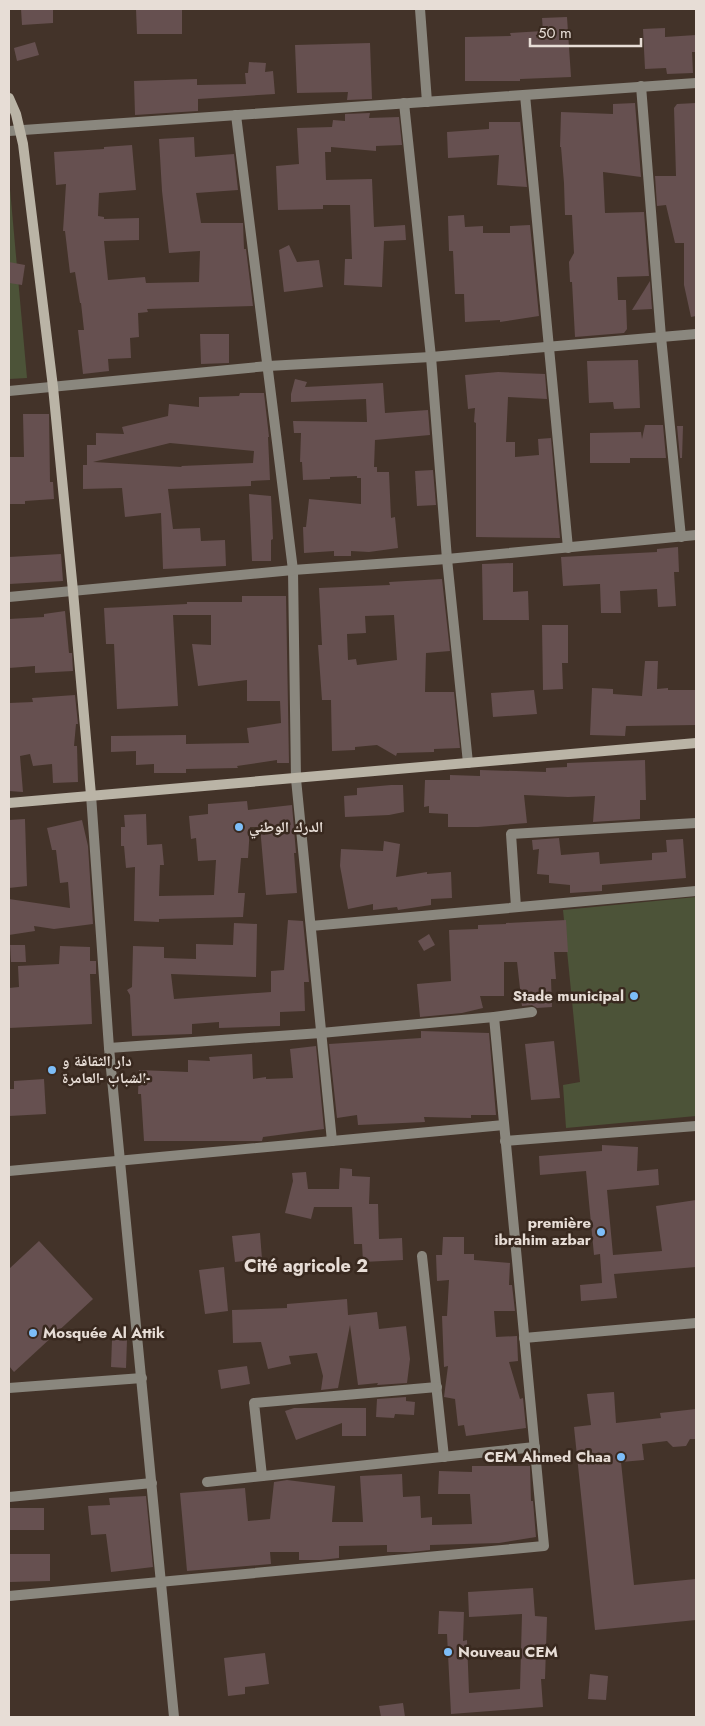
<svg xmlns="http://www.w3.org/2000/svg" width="705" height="1726" viewBox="0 0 705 1726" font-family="Jost,'Noto Naskh Arabic',sans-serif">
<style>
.green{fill:#4c5338}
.building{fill:#665050;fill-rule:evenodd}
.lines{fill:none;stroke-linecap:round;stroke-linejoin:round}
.minor{stroke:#8a877e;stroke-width:10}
.secondary{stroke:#bab4a6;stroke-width:10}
.poi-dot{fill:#7dbef9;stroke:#39291f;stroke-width:2}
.labels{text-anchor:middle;stroke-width:5;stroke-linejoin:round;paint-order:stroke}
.poi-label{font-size:15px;font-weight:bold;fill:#e7ddd6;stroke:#39291f;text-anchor:start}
.quarter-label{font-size:18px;font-weight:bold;fill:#e7ddd6;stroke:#39291f}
</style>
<rect width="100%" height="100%" fill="#433329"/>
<g class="green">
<path d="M9 178 27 378 9 379Z"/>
<path d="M696 897V1116L566 1128 563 1085 580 1082 563 910Z"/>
</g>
<g class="building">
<path d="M21 9H53V23L22 25Z"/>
<path d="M136 9H182V34H137Z"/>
<path d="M567 17 571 77 520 79V81H465V37L511 36 510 33 543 31 542 18Z"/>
<path d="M665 28V37L696 35V52H692L693 73 667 74 666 68 645 69 643 29Z"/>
<path d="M35 42 39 55 17 61 14 48Z"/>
<path d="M370 43 372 99 347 100 348 92 297 93 295 45Z"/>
<path d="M249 62 266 63 265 72 273 71 275 94 198 99V111L135 115 134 81 197 79V85L246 84 245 73H248Z"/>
<path d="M635 103 641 177 603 172 605 213 644 212 649 276 617 277 618 300H626L627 329 624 333 575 337 572 282H570L569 262 574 253 572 215H565L564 183 561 147H560L561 112 613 114V104Z"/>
<path d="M696 103V316L691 317 684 285V243H675L666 205 657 206 655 176H676L674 108 677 104Z"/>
<path d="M370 113 369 118 399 117 402 145 376 146V151L331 147V152H325L326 180 372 179 374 227 405 225 406 240 384 241 382 287 344 285 345 259H352L350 205H323V209L278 210 276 166 299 164 297 128 332 127 333 120 345 121V114Z"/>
<path d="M520 119 527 187 497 185 499 155 448 158 447 132 489 129V122H520Z"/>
<path d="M194 137 195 157 234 154 238 190 196 193 201 223H243L244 249H246L253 306 147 309 148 312 138 313 139 337 130 338 131 358 108 359 109 371 83 374 78 330H84L81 303H80L75 272 70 273 65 231H63L66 184 56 185 54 152 104 149V147L132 145 136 190 99 193 98 216 104 217V219L139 218V240L104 241 108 280 145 277 146 283 199 282 200 251 169 253 162 191 159 139Z"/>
<path d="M464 215 465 227 483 226V233H510V226L530 225 539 316 500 322V320L465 322 464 294H455L453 251H449L448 216Z"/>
<path d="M289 245 297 262 319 260 323 287 284 292 279 250Z"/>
<path d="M9 262 25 265 22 285 9 283Z"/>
<path d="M650 281 652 309 632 310Z"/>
<path d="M200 334H229V363L201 364Z"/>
<path d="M638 360 640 408 614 409 613 402 589 403 587 361Z"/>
<path d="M498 372 545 374 547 399 508 397 506 442H515V457L539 455 538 439 551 438 560 538 476 537V423L474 422 475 408 468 409 465 375Z"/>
<path d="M295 379 307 382 305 387 383 383 385 413 428 410 430 435 375 440 374 467H377V472H389L391 518 395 517 398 548 369 552 351 551V556H334V551L304 553 303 527H306L309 499 361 504V478H357V476L330 477V479L303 480 302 462H300L301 433H294L293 421 367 422 366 399 291 402V394Z"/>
<path d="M240 393H264L269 437H268L270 480 251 481V486L168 489 173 529 200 528 201 541 225 540 226 566 163 569 161 513 125 517 122 488 83 489V465H87V445H96V433L124 434 122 427 168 416 169 404 199 407V397L239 396ZM170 443 254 451 253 463 181 466 182 467 93 462Z"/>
<path d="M23 414H49L50 482H53L54 499 25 501V504H9V457H24Z"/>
<path d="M645 425H663L666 458H630V463H590V433L641 432 642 439Z"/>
<path d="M677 426H683L682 458H680Z"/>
<path d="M433 470 436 505 417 506 415 471Z"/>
<path d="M249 494 271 496 273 539 271 540V561H252Z"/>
<path d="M678 547 679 572H674L676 606 658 607 657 589 620 591 621 613H601L600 584 563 586 561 557 657 552V549Z"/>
<path d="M61 554 63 581 9 584V557Z"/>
<path d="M513 563V592L528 591 529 620H483L482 564Z"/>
<path d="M442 579 450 651 426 653 425 692H454L460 748 434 749V752L397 753 396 756 377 745 355 747V750L332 751 331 700H322L318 645H322L319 588 390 585 389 582ZM394 615 397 660 357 665 356 659 348 660 347 634 366 633 365 616Z"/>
<path d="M242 596H286L289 763H277V760L237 766 238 768 186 769V773H154V764L136 765V751L111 752V736L186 735V744L249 743 247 728 281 723 280 701H247V680L198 686 192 644 211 645V615H173L178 706 117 709 114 644H106L104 608 187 604V602H242Z"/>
<path d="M65 611 69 653H72L73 671 35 673V666L9 668V619L44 617V614Z"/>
<path d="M542 625H568V663H562L563 689 543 690Z"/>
<path d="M645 661H658L657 689 668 688V690H696V725L626 726 625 736 590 735 592 688 613 689V694L642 696Z"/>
<path d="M534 690 537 714 493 717 491 693Z"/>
<path d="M75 695 78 724H76L74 746H77L78 782 53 783 52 764 33 766 30 754 20 756 23 792 9 791V703L33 702 32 698Z"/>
<path d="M645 760 646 800H640V819L593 822 595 796 568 797 524 795 527 823 478 827H448V814L429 813V806L424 807 425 780H450V775L480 776V770L546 772V768L567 767V763Z"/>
<path d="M391 785H403L404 812 389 815 345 817 344 796 357 795V788Z"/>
<path d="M247 801 248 810 292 805 296 853H294L297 893 266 895 260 827H250L248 858H241L238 893H245L243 917 159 919V922L134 921 135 867 126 868 124 846H121V827H125L124 815 146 814 147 845 162 844 164 865H160L159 896 214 895 216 860 198 861 196 838 191 839 189 816 208 814V804Z"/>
<path d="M25 819 27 886 9 888V820Z"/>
<path d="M82 820 88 846 93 924 54 929 34 926 35 931 9 935V899L70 908 68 882 60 883 56 850H52L47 828Z"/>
<path d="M559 838 561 855 599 852 600 864 652 860V853L667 852 666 840 683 839 686 878 602 885V891L570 893V885L549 883V875L537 874 539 849 533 850 532 840Z"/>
<path d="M384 841 400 844 396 877 427 872V874L451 872 452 898 431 899V905L398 910 397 907 373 910V904L348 909 340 866 341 849 383 851Z"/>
<path d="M288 920 303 921 309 982H304L305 1011 280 1012V1026L219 1028V1022L192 1024V1034L132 1036 130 995 127 990 132 987 133 946 164 947V958L196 959V944L233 945 234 923 257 924 256 977 171 974 174 999 271 992V971L284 970Z"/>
<path d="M566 920 568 952H554L556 979H551L552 1007 537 1008 532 1005 522 1006 517 962H504V996H480L483 1008 462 1013 420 1017 417 984 451 981 449 930 478 929V925L506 924V923Z"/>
<path d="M429 934 435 945 424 951 418 941Z"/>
<path d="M10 945H25L26 962H11Z"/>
<path d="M60 946 90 947V961H96V974H90L92 1024 9 1028V988L19 987 18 966 59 964Z"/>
<path d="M421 1031 489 1033 496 1115H471V1118L424 1117 425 1122 358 1125 357 1115 337 1118 329 1044 421 1038Z"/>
<path d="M554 1041 560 1098 531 1100 525 1044Z"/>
<path d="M316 1046 324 1129 263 1137 262 1141H144L141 1094H138L139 1070 188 1072V1060L210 1061 209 1057 252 1054 253 1079 266 1077V1079L293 1078 290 1049Z"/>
<path d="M44 1079 46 1114 9 1116V1089H14V1081Z"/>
<path d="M602 1145 638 1147 637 1171 658 1169 659 1185 607 1190 613 1255 662 1251 656 1206 696 1200V1267L614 1274 617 1298 581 1301 580 1285 602 1283 600 1254 594 1255 586 1171 540 1175 539 1156 602 1151Z"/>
<path d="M340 1168 352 1169V1176L370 1177 369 1204H378L379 1239 402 1238 403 1260 363 1262 362 1244H354L352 1207H314L311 1219 285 1213 293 1181 292 1173 306 1172 308 1189H339Z"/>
<path d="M260 1233 262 1259 235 1262 232 1236Z"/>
<path d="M443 1237H464V1254H474V1260L510 1263 509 1285H512L515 1311H494L496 1337 517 1336 518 1361 509 1362 520 1399 523 1398 526 1428 466 1436 464 1425 458 1426 455 1399 444 1397 448 1366 444 1367 442 1316H447L449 1280 437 1281 436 1255H442Z"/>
<path d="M39 1241 93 1299 14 1372 9 1366V1269Z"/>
<path d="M224 1267 228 1311 205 1314 199 1270Z"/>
<path d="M347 1299 348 1315 377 1312 379 1329 406 1326 410 1359 407 1383 377 1385 378 1383 358 1385 350 1325 338 1388 321 1390 323 1376 317 1353 289 1356 291 1364 268 1369 261 1342 233 1343 232 1310 287 1308V1304Z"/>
<path d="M112 1340H127L126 1368 111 1367Z"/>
<path d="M247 1366 250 1384 221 1389 218 1370Z"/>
<path d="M614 1392 616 1423 661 1418 660 1413 696 1409V1439H690L686 1446 673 1447 667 1441 642 1444 644 1460 621 1462 634 1585 696 1579V1620L595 1630 574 1427 591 1425 587 1394Z"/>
<path d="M406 1397V1401L415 1402 414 1415 395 1414 394 1418 376 1417 377 1399Z"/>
<path d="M294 1408H366V1436H342V1423L296 1440 285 1411Z"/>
<path d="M472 1466H530L531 1501H533L536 1537 499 1543 430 1545V1550L411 1552H387V1545L339 1546V1558L321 1560H299V1552H270L271 1564 187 1571 180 1493 245 1488 248 1521 270 1519 274 1482 287 1480 335 1486 332 1522H363L360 1476 402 1474 403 1497 420 1496 421 1518 432 1517V1525L472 1524 470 1494H438L439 1471 472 1472Z"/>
<path d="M146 1496 153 1567 111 1572 106 1534 91 1535 88 1506 110 1505 109 1498Z"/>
<rect x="9" y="1508" width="35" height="22"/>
<path d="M9 1554H50V1581L9 1582Z"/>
<path d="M533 1588 535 1616 547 1617 545 1679H541L543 1707 451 1714 447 1634H438L439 1611 464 1612 463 1641 467 1640 469 1693 520 1689 522 1614 469 1617 468 1592Z"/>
<path d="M265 1653 269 1684 245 1687V1694L228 1696 224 1658Z"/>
<path d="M590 1674 608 1676 606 1700 588 1699Z"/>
<path d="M403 1703 405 1717H381L379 1706Z"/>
</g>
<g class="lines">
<g class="minor">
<path d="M420 9 427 102"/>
<path d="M641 86 661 337 681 537"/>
<path d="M525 95 568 548"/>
<path d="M404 103 431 357 447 559 468 763"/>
<path d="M236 115 293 570 296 779 332 1141"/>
<path d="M9 131 696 83"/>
<path d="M9 391 268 366 431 357 696 334"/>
<path d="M9 597 293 570 447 559 696 535"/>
<path d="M91 795 109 1048 174 1717"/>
<path d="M516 907 511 834 696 823"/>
<path d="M311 926 696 891"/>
<path d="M109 1048 321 1033 494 1017 532 1012"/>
<path d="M505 1141 696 1126"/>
<path d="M9 1171 504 1125"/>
<path d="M422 1256 444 1457"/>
<path d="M524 1338 696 1323"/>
<path d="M9 1388 142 1378"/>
<path d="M262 1476 254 1403 437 1387"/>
<path d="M207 1482 535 1447"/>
<path d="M9 1497 152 1483"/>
<path d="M9 1596 544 1546 494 1017"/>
</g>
<g class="secondary">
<path d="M9 98 16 114 23 144 53 387 73 591 91 795"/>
<path d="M9 803 696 743"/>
</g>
</g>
<g class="poi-dot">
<circle cx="239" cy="827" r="5"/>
<circle cx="634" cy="996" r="5"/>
<circle cx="52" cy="1070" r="5"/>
<circle cx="601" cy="1232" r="5"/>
<circle cx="33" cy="1333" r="5"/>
<circle cx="621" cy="1457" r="5"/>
<circle cx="448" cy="1652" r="5"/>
</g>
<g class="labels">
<g class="poi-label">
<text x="249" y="832">الدرك الوطني</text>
<text x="624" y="1001" text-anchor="end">Stade municipal</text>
<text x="62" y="1066">دار الثقافة و<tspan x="62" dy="17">الشباب -العامرة-</tspan></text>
<text x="591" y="1228" text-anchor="end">première<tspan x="591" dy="17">ibrahim azbar</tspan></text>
<text x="43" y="1338">Mosquée Al Attik</text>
<text x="611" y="1462" text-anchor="end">CEM Ahmed Chaa</text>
<text x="458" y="1657">Nouveau CEM</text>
</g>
<g class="quarter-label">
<text x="306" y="1272">Cité agricole 2</text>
</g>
</g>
<rect width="705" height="1726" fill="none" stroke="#e7ddd6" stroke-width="20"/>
<path d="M530 38v8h111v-8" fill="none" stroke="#e7ddd6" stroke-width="2.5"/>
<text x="538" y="38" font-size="15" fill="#e7ddd6" stroke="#39291f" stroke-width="4" paint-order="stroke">50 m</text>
</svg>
